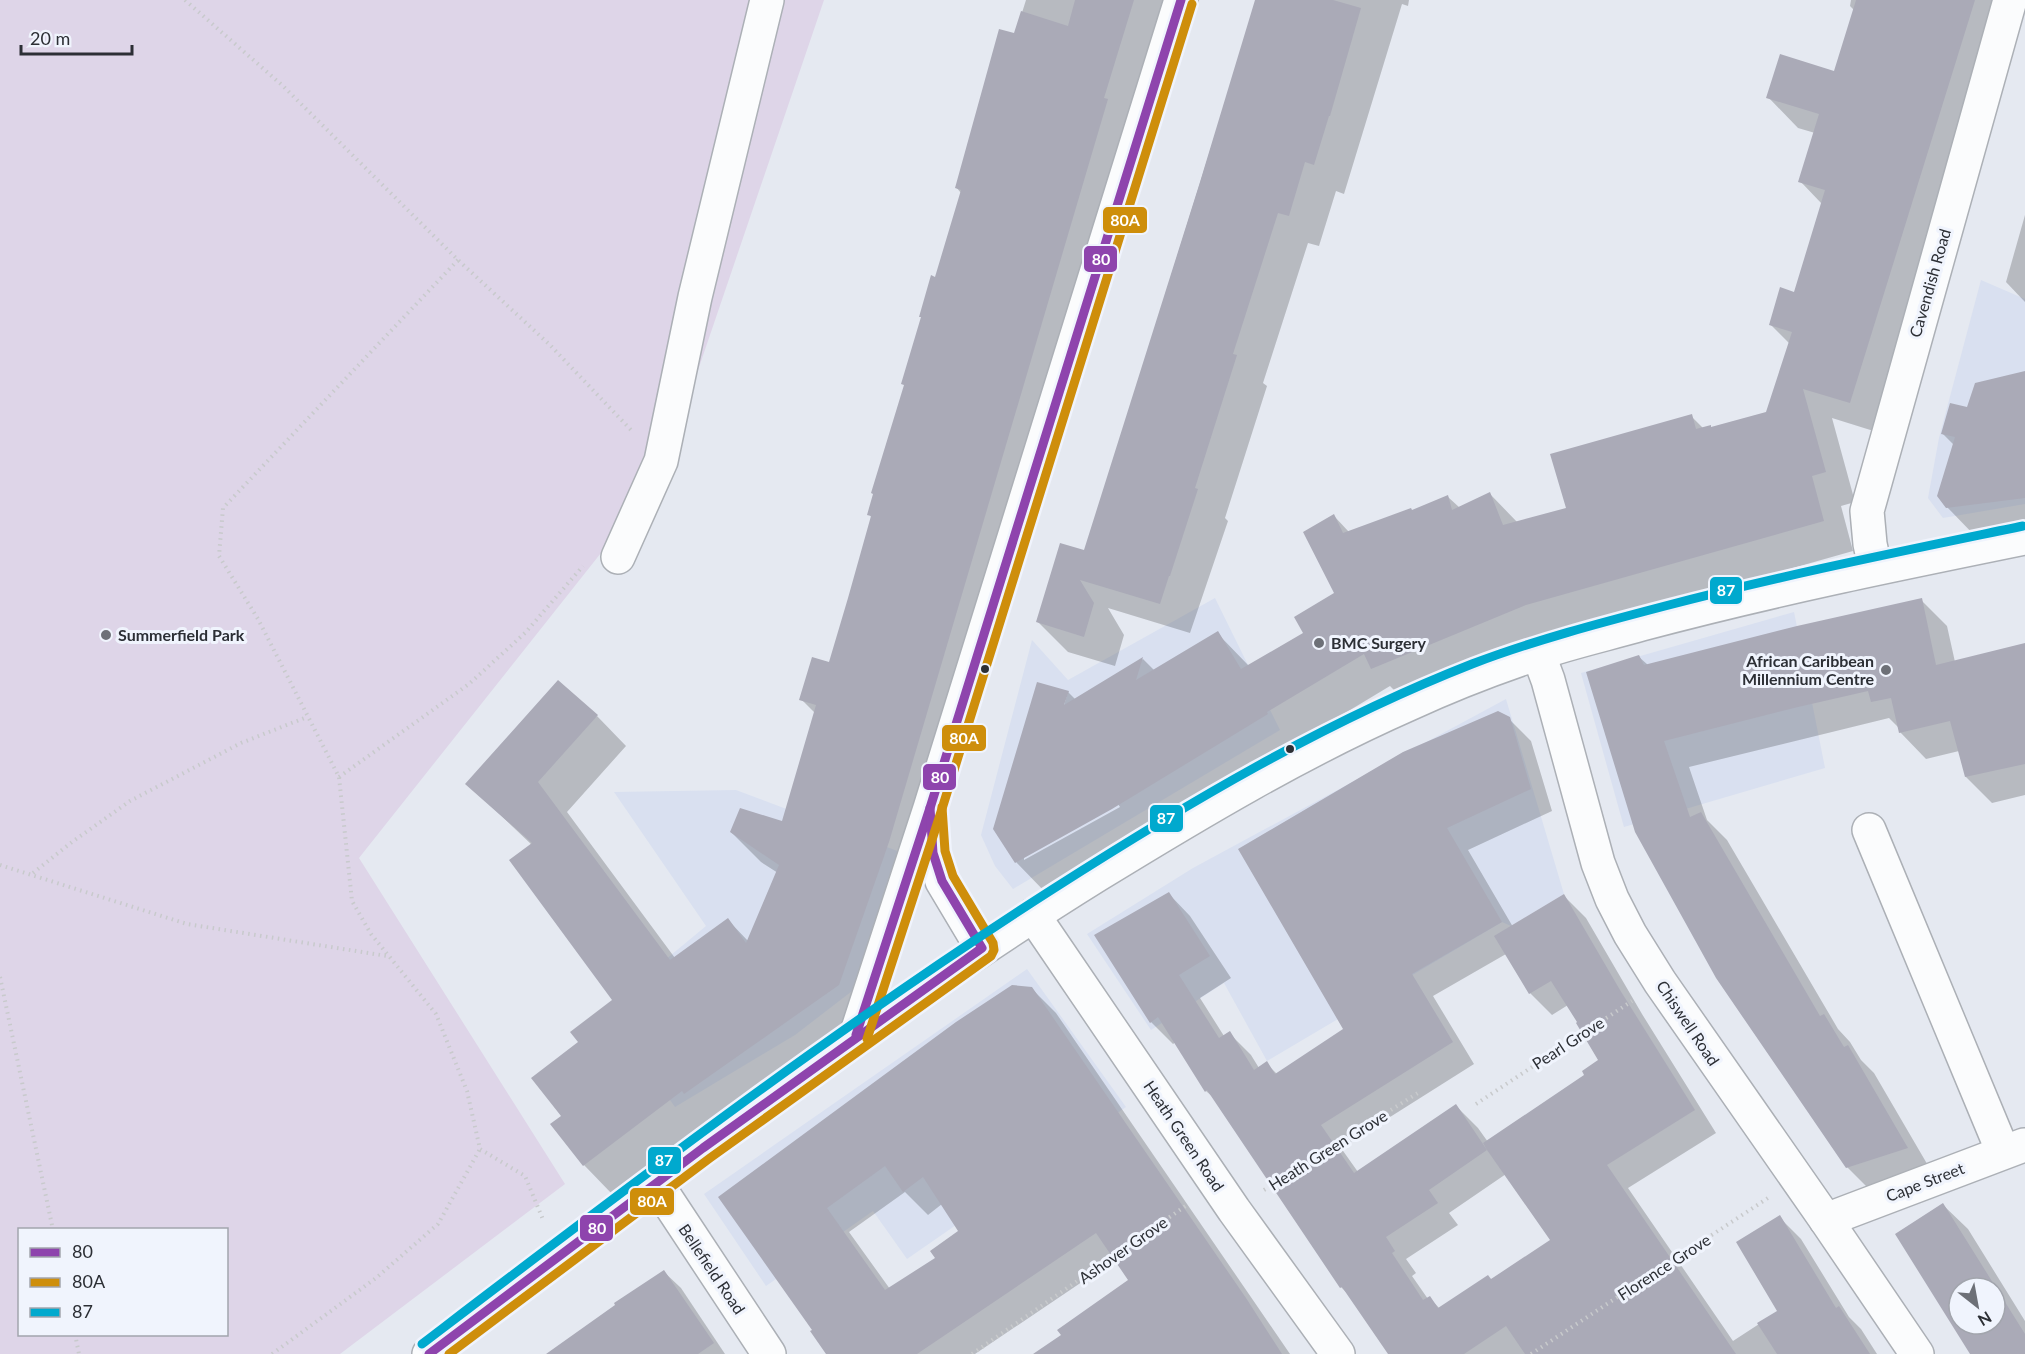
<svg xmlns="http://www.w3.org/2000/svg" width="2025" height="1354" viewBox="0 0 2025 1354" font-family="Lato,sans-serif">
<style>
.built{fill:#d9e0f0}
.green{fill:#ded5e8;fill-rule:evenodd}
.shadow{fill:#0003;fill-rule:evenodd}
.building{fill:#aaaab7;fill-rule:evenodd}
.lines{fill:none;stroke-linecap:round;stroke-linejoin:round}
.minor-casing{stroke:#acb0b6;stroke-width:36}
.major-casing{stroke:#acb0b6;stroke-width:36}
.path{stroke:#c8cacc;stroke-width:4;stroke-dasharray:1.5 4.5;stroke-linecap:butt}
.minor{stroke:#fbfcfd;stroke-width:33}
.major{stroke:#fbfcfd;stroke-width:33}
.bus-1-casing{stroke:#f0f4fd;stroke-width:14}
.bus-2-casing{stroke:#f0f4fd;stroke-width:14}
.bus-3-casing{stroke:#f0f4fd;stroke-width:14}
.bus-1{stroke:#8e44ad;stroke-width:9}
.bus-2{stroke:#ce8e0b;stroke-width:9}
.bus-3{stroke:#00a9ce;stroke-width:9}
.poi-dot{fill:#6d7077;stroke:#f0f4fd;stroke-width:2}
.bus-dot{fill:#2c2f35;stroke:#f0f4fd;stroke-width:2}
.labels{text-anchor:middle;stroke-width:6;stroke-linejoin:round;paint-order:stroke}
.street-label{font-size:16px;fill:#2c2f35;stroke:#f0f4fd}
.poi-label{font-size:16px;font-weight:bold;fill:#2c2f35;stroke:#f0f4fd;text-anchor:start}
.line-badge{stroke:#f0f4fd;stroke-width:2}
.badge-label{font-size:16px;text-anchor:middle;font-weight:bold;fill:#fff}
</style>
<rect width="100%" height="100%" fill="#e5e9f1"/>
<g class="built">
<path d="M1981 280 2025 299V504L1943 518 1928 498 1939 438Z"/>
<path d="M1215 598 1280 730 1013 889 995 866 981 835 1032 640 1068 680Z"/>
<path d="M1794 612 1825 768 1624 827 1581 673Z"/>
<path d="M1506 699 1564 894 1511 926 1502 922 1267 1061 1224 983 1151 1030 1087 934 1193 868Z"/>
<path d="M736 790 900 852 856 988 795 1035 675 1107 606 1009 706 926 614 792Z"/>
<path d="M1027 969 1126 1107 907 1259 873 1211 766 1286 704 1194Z"/>
</g>
<path class="green" d="M0 0H824L662 476 359 858 565 1184 340 1354H0ZM20 1230H226V1334H20Z"/>
<g class="shadow">
<path d="M1026 0H1172L868 1015 715 1122 712 1120 613 1195 584 1165 552 1124 563 1116 580 1043 614 1000 532 845 468 784 597 716 626 746 567 812 675 958 728 920 748 941 778 873 761 862 731 832 783 823 815 713 801 699 830 664 872 518 869 514 961 193 956 187 1015 35Z"/>
<path d="M1257 0H1409L1408 6 1402 4 1344 194 1336 191 1319 246 1308 243 1263 383 1267 386 1225 518 1228 521 1190 633 1108 608 1124 635 1115 666 1068 652 1038 622 1085 552Z"/>
<path d="M1851 0H2014L1880 433 1832 418 1855 502 1841 506 1853 551 1557 635 1402 698 1390 686 1046 893 1016 862 1068 692 1076 700 1143 659 1155 671 1217 633 1249 666 1305 633 1336 594 1334 516 1349 532 1413 511 1448 497 1460 508 1490 494 1518 523 1567 509 1691 416 1703 428H1712L1767 413 1790 344 1770 324 1795 293 1822 204 1800 181 1815 133 1798 128 1768 97 1835 72 1855 11 1850 6ZM1118 804 1120 807 1024 860V857Z"/>
<path d="M2025 215V302L2006 282Z"/>
<path d="M2025 372V533L1978 539 1947 507 1954 445 1943 434 1968 409Z"/>
<path d="M1921 600 1947 626 1955 662 2025 644V795L1992 803 1966 777 1959 751 1926 759 1900 732 1899 728 1889 718 1689 767 1707 820 1727 840 1838 1029 1850 1042 1861 1060 1874 1073 1933 1174 1874 1194 1847 1167 1718 978 1639 657 1648 665Z"/>
<path d="M1509 719 1531 741 1552 811 1468 850 1513 927 1564 896 1586 918 1642 1014 1716 1133 1628 1188 1733 1341 1779 1311V1217L1801 1239 1849 1317 1861 1329 1877 1354H1390L1351 1297 1341 1287 1215 1099 1206 1091 1176 1042 1173 1044 1151 1022 1169 894 1190 916 1231 978 1200 998 1224 1036 1229 1033 1251 1055 1259 1068 1266 1063 1277 1074 1345 1030 1240 849ZM1506 954 1530 993 1552 1015 1568 1005 1600 1061 1586 1075 1488 1142 1478 1128 1456 1106 1358 1172 1341 1148 1474 1064 1433 996ZM1506 1174 1552 1240 1491 1280 1440 1309 1430 1298 1428 1299 1412 1276 1416 1273 1406 1259 1458 1225 1449 1213Z"/>
<path d="M1032 989 1056 1013 1290 1354H1036L1063 1336 1130 1280 1116 1259 975 1354H827L814 1330 720 1197ZM905 1192 928 1215 942 1204 961 1232 937 1258 890 1289 849 1232Z"/>
<path d="M1943 1205 1968 1229 2025 1321V1354H1972L1897 1234ZM1959 1288H1995V1324H1959Z"/>
<path d="M664 1272 681 1288 725 1354H548Z"/>
</g>
<g class="building">
<path d="M1075 0H1134L1104 98 1108 99 889 842 839 985 684 1094 682 1091 583 1166 550 1124 561 1116 531 1078 578 1042 570 1032 612 1000 509 860 532 843 465 784 558 680 598 715 538 782 670 960 728 918 746 943 779 865 730 832 740 808 782 821 816 705 799 700 812 657 829 662 848 598 871 516 867 515 873 494 871 493 904 385 901 384 921 317H919L931 275 935 277 961 190 955 188 999 29 1014 33 1021 11 1068 26Z"/>
<path d="M1255 0H1333L1361 8 1330 116H1329L1314 165 1305 162 1289 216 1278 213 1233 354 1237 355 1195 488 1198 489 1170 576H1169L1160 604 1080 580 1094 603 1084 637 1036 622 1060 543 1084 550 1200 182Z"/>
<path d="M1856 0H1975L1850 403 1803 389 1826 472 1812 476 1824 521 1526 605 1371 669 1364 654 1267 712 1268 714 1112 809 1015 863 993 829 1037 682 1069 691 1064 705 1143 657 1136 680 1218 631 1241 669 1303 633 1294 617 1334 593 1303 532 1334 514 1343 533 1411 508 1412 510 1448 495 1452 510 1490 492 1503 525 1566 508 1550 454 1692 414 1696 429 1711 425V427L1766 412 1792 332 1769 325 1780 287 1794 292 1825 190 1798 182 1819 114 1766 98 1780 54 1834 71Z"/>
<path d="M2025 371V498L1946 508 1937 496 1955 437 1941 434 1950 403 1967 407 1975 383Z"/>
<path d="M1922 598 1936 665 2025 643V764L1965 777 1950 721 1899 733 1891 698 1871 702 1868 691 1798 707 1664 741 1690 817 1701 812 1820 1016 1824 1014 1844 1047 1848 1045 1908 1148 1846 1168 1716 978 1635 832 1586 672 1639 655 1644 665 1797 626Z"/>
<path d="M1498 711 1510 717 1531 789 1447 828 1502 922 1412 974 1453 1042 1321 1125 1354 1173 1456 1104 1487 1150 1483 1143 1584 1075 1582 1071 1598 1060 1576 1023 1577 1022 1551 981 1529 994 1494 936 1564 894 1620 990 1695 1110 1607 1165 1736 1354H1525L1506 1326 1464 1354H1388L1342 1287 1340 1288 1207 1090 1205 1092 1158 1017 1150 1023 1094 935 1169 892 1210 956 1179 975 1219 1038 1230 1031 1254 1070 1267 1061 1275 1074 1343 1029 1238 849 1403 752ZM1487 1150 1550 1240 1491 1279 1488 1275 1438 1308 1430 1296 1423 1300 1392 1253 1395 1251 1386 1237 1438 1203 1429 1190Z"/>
<path d="M1012 985 1032 987 1246 1298 1282 1354H1033L1061 1335 1057 1330 1128 1280 1096 1233 917 1354H826L810 1331 812 1330 718 1197 956 1022ZM885 1166 903 1192 923 1177 958 1231 930 1251 935 1258 885 1290 827 1208Z"/>
<path d="M1943 1203 2025 1334V1354H1970L1895 1234ZM1959 1288H1995V1324H1959Z"/>
<path d="M1780 1215 1836 1308 1839 1306 1870 1354H1777L1757 1323 1777 1311 1736 1242Z"/>
<path d="M664 1270 714 1343 698 1354H546L615 1305 614 1303Z"/>
</g>
<g class="lines">
<defs>
<g id="minor">
<path d="M618 557 661 461 695 297 767 0"/>
<path d="M1875 567 1870 544 1867 511 2010 0"/>
<path d="M1538 653 1548 680 1598 863 1612 899 1630 934 1660 982 1826 1220 1917 1354"/>
<path d="M1869 830 2003 1152"/>
<path d="M1033 915 1234 1210 1338 1354"/>
<path d="M656 1183 769 1354"/>
<path d="M1826 1220 2024 1145"/>
</g>
<g id="major">
<path d="M931 818 933 853 942 881 982 948"/>
<path d="M856 1035 930 808 1181 0"/>
<path d="M429 1354C647 1188 864 1020 1097 875 1198 813 1300 752 1409 704 1450 685 1494 668 1536 654 1571 642 1607 634 1642 624 1769 590 1897 564 2025 538"/>
</g>
</defs>
<use href="#minor" class="minor-casing"/>
<use href="#major" class="major-casing"/>
<g class="path">
<path d="M185 0 283 86 458 260 550 345 631 430"/>
<path d="M458 260 223 508 219 556 258 619 339 777 352 901 371 934 436 1014 467 1091 480 1149 525 1176 544 1222"/>
<path d="M339 777 469 684 525 633 583 566"/>
<path d="M0 865 187 924 387 956"/>
<path d="M33 873 72 842 130 801 241 743 307 717"/>
<path d="M0 977 53 1230"/>
<path d="M1476 1104 1632 1001"/>
<path d="M1264 1190 1421 1091"/>
<path d="M75 1334 79 1354"/>
<path d="M272 1354 376 1278 438 1224 480 1149"/>
<path d="M972 1354 1187 1205"/>
<path d="M1531 1354 1768 1198"/>
</g>
<use href="#minor" class="minor"/>
<use href="#major" class="major"/>
<defs>
<g id="bus-1">
<path d="M856 1035 930 808 1181 0"/>
<path d="M429 1354 703 1148 982 948 942 881 933 853 930 808"/>
</g>
<g id="bus-2">
<path d="M867 1039 941 812 1192 4"/>
<path d="M449 1354 710 1158 991 956 994 950 993 943 953 876 945 851 942 807"/>
</g>
<path id="bus-3" d="M422 1344C628 1187 834 1029 1053 889 1186 804 1324 722 1472 664 1535 640 1600 623 1665 606 1783 575 1903 551 2023 526"/>
</defs>
<use href="#bus-1" class="bus-1-casing"/>
<use href="#bus-2" class="bus-2-casing"/>
<use href="#bus-3" class="bus-3-casing"/>
<use href="#bus-1" class="bus-1"/>
<use href="#bus-2" class="bus-2"/>
<use href="#bus-3" class="bus-3"/>
</g>
<g class="poi-dot">
<circle cx="106" cy="635" r="6"/>
<circle cx="1319" cy="643" r="6"/>
<circle cx="1886" cy="670" r="6"/>
</g>
<g class="bus-dot">
<circle cx="985" cy="669" r="5"/>
<circle cx="1290" cy="749" r="5"/>
</g>
<g class="labels">
<g class="street-label">
<text transform="translate(1930 283) rotate(-74)" y="6">Cavendish Road</text>
<text transform="translate(1688 1023) rotate(56)" y="6">Chiswell Road</text>
<text transform="translate(1568 1043) rotate(-33)" y="6">Pearl Grove</text>
<text transform="translate(1184 1136) rotate(56)" y="6">Heath Green Road</text>
<text transform="translate(1328 1150) rotate(-32)" y="6">Heath Green Grove</text>
<text transform="translate(1925 1182) rotate(-21)" y="6">Cape Street</text>
<text transform="translate(1123 1250) rotate(-35)" y="6">Ashover Grove</text>
<text transform="translate(1664 1267) rotate(-33)" y="6">Florence Grove</text>
<text transform="translate(712 1269) rotate(56)" y="6">Bellefield Road</text>
</g>
<g class="poi-label">
<text x="118" y="641">Summerfield Park</text>
<text x="1331" y="649">BMC Surgery</text>
<text x="1874" y="667" text-anchor="end">African Caribbean<tspan x="1874" dy="18">Millennium Centre</tspan></text>
</g>
</g>
<g class="line-badge">
<rect x="1102" y="206" width="46" height="28" rx="6" fill="#ce8e0b"/>
<rect x="1083" y="245" width="35" height="28" rx="6" fill="#8e44ad"/>
<rect x="1709" y="576" width="34" height="29" rx="6" fill="#00a9ce"/>
<rect x="941" y="724" width="46" height="28" rx="6" fill="#ce8e0b"/>
<rect x="922" y="763" width="35" height="28" rx="6" fill="#8e44ad"/>
<rect x="1149" y="804" width="35" height="29" rx="6" fill="#00a9ce"/>
<rect x="647" y="1146" width="35" height="29" rx="6" fill="#00a9ce"/>
<rect x="629" y="1187" width="46" height="29" rx="6" fill="#ce8e0b"/>
<rect x="579" y="1214" width="35" height="28" rx="6" fill="#8e44ad"/>
</g>
<g class="badge-label">
<text x="1125" y="226">80A</text>
<text x="1101" y="265">80</text>
<text x="1726" y="596">87</text>
<text x="964" y="744">80A</text>
<text x="940" y="783">80</text>
<text x="1166" y="824">87</text>
<text x="664" y="1166">87</text>
<text x="652" y="1207">80A</text>
<text x="597" y="1234">80</text>
</g>
<rect x="18" y="1228" width="210" height="108" fill="#f0f4fd" stroke="#a2a5ad" stroke-width="1.5"/>
<rect x="30" y="1248" width="30" height="9" fill="#8e44ad" stroke="#a2a5ad" stroke-width="1.5"/>
<text x="72" y="1258" font-size="18" fill="#2c2f35">80</text>
<rect x="30" y="1278" width="30" height="9" fill="#ce8e0b" stroke="#a2a5ad" stroke-width="1.5"/>
<text x="72" y="1288" font-size="18" fill="#2c2f35">80A</text>
<rect x="30" y="1308" width="30" height="9" fill="#00a9ce" stroke="#a2a5ad" stroke-width="1.5"/>
<text x="72" y="1318" font-size="18" fill="#2c2f35">87</text>
<g transform="translate(1977 1306) rotate(149)"><circle r="28" fill="#f0f4fd" stroke="#a2a5ad" stroke-width="1.5"/>
<path d="M0-4.5L10 22L0 15L-10 22Z" fill="#6d7077"/>
<text y="-9" font-size="16" font-weight="bold" text-anchor="middle" fill="#2c2f35">N</text>
</g>
<path d="M21 45v9h111v-9" fill="none" stroke="#2c2f35" stroke-width="3"/>
<text x="30" y="45" font-size="18" fill="#2c2f35" stroke="#f0f4fd" stroke-width="4.5" paint-order="stroke">20 m</text>
</svg>
